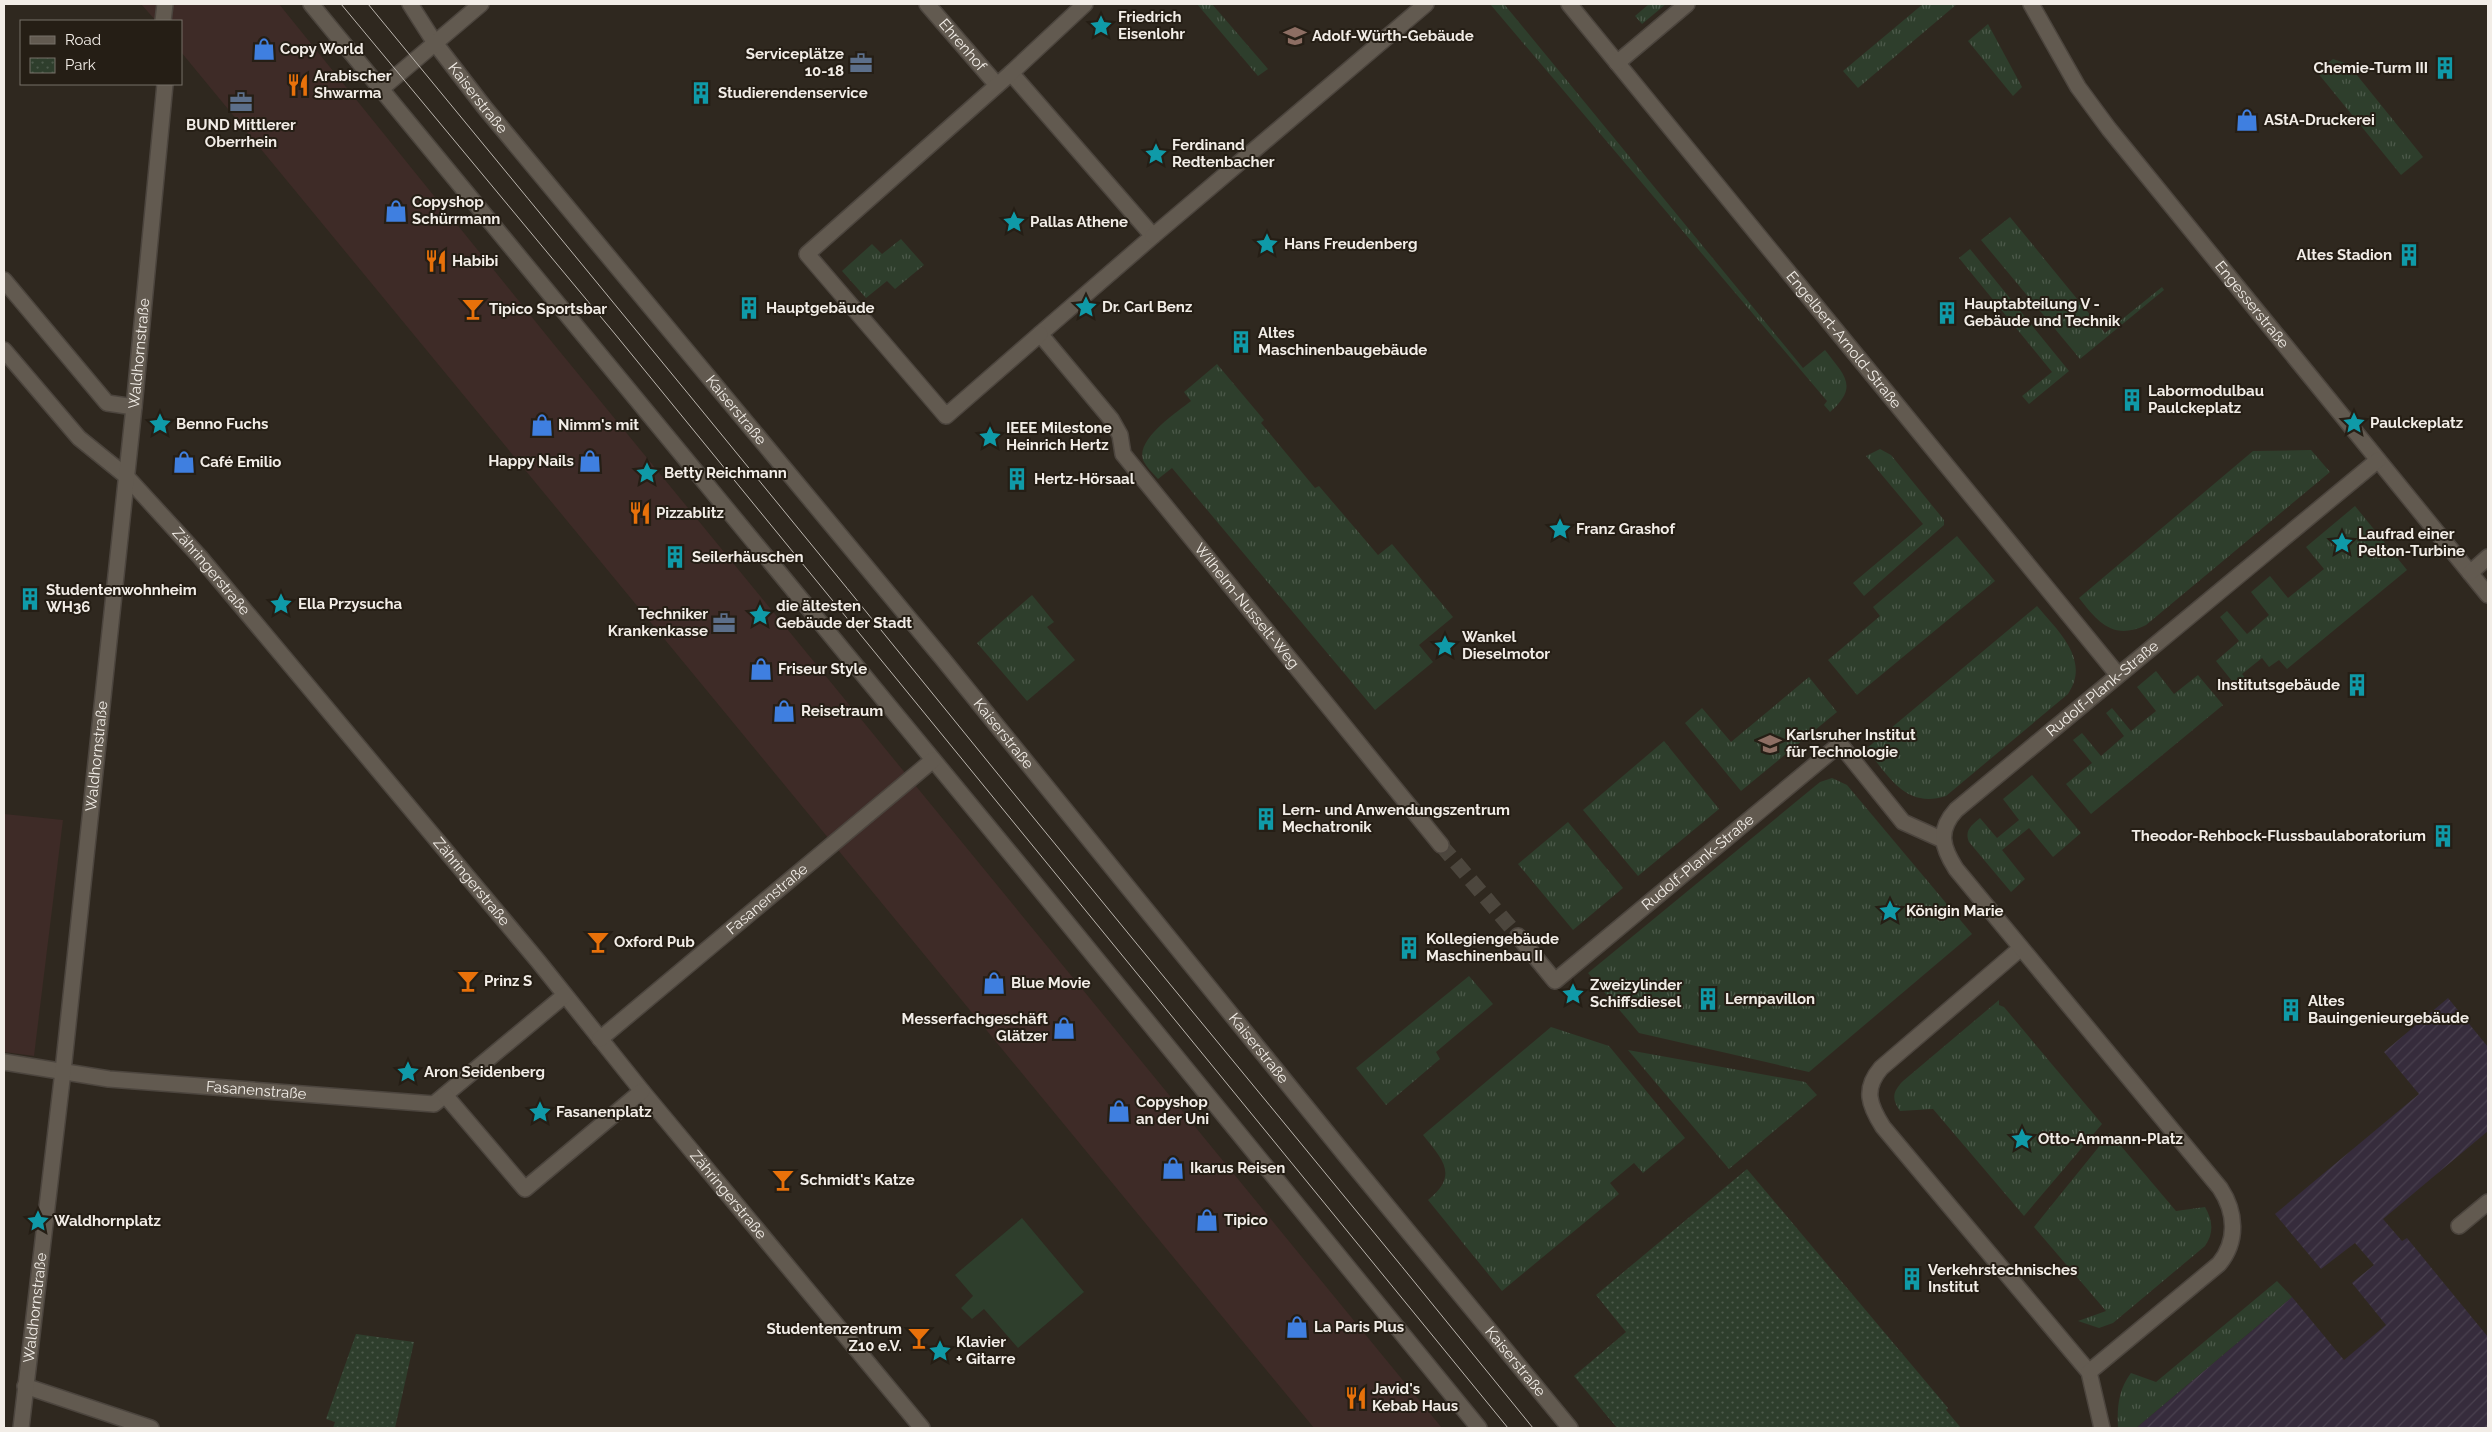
<svg xmlns="http://www.w3.org/2000/svg" width="2492" height="1432" viewBox="0 0 2492 1432" font-family="Raleway,sans-serif">
<style>
.commercial{fill:#3e2b27}
.industrial{fill:url(#industrial-furrows)}
.grass{fill:url(#grass-tufts)}
.park{fill:url(#park-dots)}
.garden{fill:#2e3e2c}
.lines{fill:none;stroke-linecap:round;stroke-linejoin:round}
.minor-tunnel{stroke:#4c463d;stroke-width:15;stroke-dasharray:15 8;stroke-linecap:butt}
.minor-casing{stroke:#4c453e;stroke-width:18}
.minor{stroke:#625a50;stroke-width:15}
.tram{stroke:#bbb5ae;stroke-width:1}
.labels{text-anchor:middle;stroke-width:4;stroke-linejoin:round;paint-order:stroke}
.poi-label{font-size:15px;font-weight:bold;fill:#f2ede7;stroke:#251e15;text-anchor:start}
.street-label{font-size:15px;fill:#f2ede7;stroke:#251e15}
</style>
<defs>
<pattern id="industrial-furrows" width="10" height="10" patternUnits="userSpaceOnUse" patternTransform="scale(1.25)"><rect width="10" height="10" fill="#362c3c"/><path d="M-1 1l2-2M0 10L10 0M9 11l2-2" fill="none" stroke="#4a414f"/></pattern>
<pattern id="grass-tufts" width="24" height="20" patternUnits="userSpaceOnUse" patternTransform="scale(1.25)"><rect width="24" height="20" fill="#2e3e2c"/><path d="M3 7l-1-3M5 7V3M7 7l1-3M15 17l-1-3M17 17v-4M19 17l1-3" fill="none" stroke="#4d5a4b"/></pattern>
<pattern id="park-dots" width="8" height="8" patternUnits="userSpaceOnUse" patternTransform="scale(1.25)"><rect width="8" height="8" fill="#2e3e2c"/><path d="M2 2h.1M6 6h.1" fill="none" stroke="#4d5a4b" stroke-width="1.8" stroke-linecap="round"/></pattern>
</defs>
<rect width="100%" height="100%" fill="#2f281f"/>
<g class="commercial">
<path d="M141 4H279L552 342 1442 1428H1314L181 52V21H156Z"/>
<path d="M4 814 63 820 34 1056 4 1052Z"/>
</g>
<path class="industrial" d="M2448 998 2488 1047V1131L2383 1219 2402 1241 2407 1238 2488 1337V1428H2136L2292 1297 2344 1360 2386 1325 2352 1283 2374 1265 2355 1243 2321 1269 2275 1214 2419 1094 2384 1052Z"/>
<g class="grass">
<path d="M1197 4H1212L1268 69 1258 76Z"/>
<path d="M1490 4H1504L1803 368 1825 350C1845 376 1859 387 1830 412L1824 405 1827 401Z"/>
<path d="M1649 4H1666L1642 24 1635 16Z"/>
<path d="M1923 4H1957L1858 88 1843 71Z"/>
<path d="M1988 24 2022 87 2013 96 1968 41Z"/>
<path d="M2333 59 2348 64 2423 157 2401 175 2317 72Z"/>
<path d="M2010 217 2105 333 2162 287 2164 290 2080 359 1981 240Z"/>
<path d="M901 239 924 265 895 289 887 281 866 298 842 271 872 244 882 254Z"/>
<path d="M1970 249 2069 371 2029 404 2022 396 2052 372 1959 258Z"/>
<path d="M1217 364 1264 420 1261 423 1315 488 1319 486 1378 555 1392 544 1453 617 1419 645 1433 662 1375 710 1172 468 1158 479C1153 473 1146 467 1143 460 1136 439 1177 412 1191 401L1184 392Z"/>
<path d="M1880 449 1891 455 1944 520V525L1864 596 1853 583 1923 524 1866 456Z"/>
<path d="M2311 450 2330 472 2146 625C2113 641 2098 622 2079 598L2253 451Z"/>
<path d="M2355 506 2407 570 2287 669 2279 660 2269 667 2262 658 2242 674 2250 684 2240 691 2216 661 2239 641 2220 617 2227 611 2247 634 2269 615 2251 592 2270 576 2288 598 2324 569 2306 547Z"/>
<path d="M1957 536 1995 581 1857 695 1828 660 1880 616 1873 607Z"/>
<path d="M1032 595 1054 622 1047 627 1075 660 1027 701 977 643Z"/>
<path d="M2037 606C2058 631 2091 660 2068 694L1946 796C1905 809 1889 776 1866 749Z"/>
<path d="M2156 671 2174 694 2198 675 2223 705 2091 814 2066 784 2092 763 2073 740 2082 733 2101 756 2124 736 2106 713 2112 708 2131 731 2156 711 2137 687Z"/>
<path d="M1809 677 1837 712 1741 791 1685 723 1702 708 1731 742Z"/>
<path d="M1664 741 1719 809 1638 876 1583 810Z"/>
<path d="M2032 775 2081 833 2053 857 2029 828 2002 850 2025 879 2011 892 1969 842C1964 830 1972 825 1980 818L1997 838 2019 820 2003 799Z"/>
<path d="M1832 778 1847 785 1972 934 1809 1072 1639 1033 1588 973 1820 782Z"/>
<path d="M1568 822 1623 888 1573 930 1518 864Z"/>
<path d="M1469 976 1493 1004 1436 1052 1440 1059 1386 1105 1356 1068Z"/>
<path d="M1999 1000V1005L2004 1007 2102 1124 2024 1216 1933 1109 1900 1111C1891 1099 1893 1091 1903 1081Z"/>
<path d="M1551 1027 1609 1046 1685 1138 1643 1173 1634 1163 1610 1183 1619 1194 1502 1291 1428 1200C1459 1175 1443 1160 1423 1135Z"/>
<path d="M1628 1050 1805 1082 1817 1095 1729 1169Z"/>
<path d="M2110 1133 2176 1211 2205 1207C2213 1221 2214 1233 2205 1246L2113 1323 2099 1328 2078 1321 2106 1311 2034 1227Z"/>
<path d="M2277 1281 2292 1297 2136 1428H2118C2117 1408 2118 1390 2131 1373L2156 1382Z"/>
</g>
<g class="park">
<path d="M1747 1169 1948 1408 1946 1410 1961 1428H1617L1574 1376 1626 1332 1596 1295Z"/>
<path d="M356 1334 414 1342 395 1428H333L335 1422 326 1419Z"/>
</g>
<path class="garden" d="M1022 1218 1084 1292 1018 1348 984 1309 972 1319 961 1308 973 1296 955 1275Z"/>
<g class="lines">
<path class="minor-tunnel" d="M1441 845 1518 936"/>
<defs>
<g id="minor">
<path d="M311 4 1024 870 1479 1428"/>
<path id="s1" d="M410 4 435 43 485 108 942 658 1346 1156 1570 1428"/>
<path id="s2" d="M927 4 997 85"/>
<path id="s3" d="M1569 4 2118 675"/>
<path id="s4" d="M2031 4 2078 87 2109 129 2488 595"/>
<path d="M163 21 165 4"/>
<path d="M1617 63 1687 4"/>
<path id="s5" d="M1011 73 1153 236 1040 334 1111 419 1120 435 1123 454 1441 845"/>
<path d="M381 89 481 4"/>
<path d="M1153 236 1426 4"/>
<path d="M4 280 107 403 134 407"/>
<path d="M1040 334 946 416 807 254 1011 73 1085 4"/>
<path id="s6" d="M4 350 79 438 126 476 200 557 538 961 642 1091 922 1428"/>
<path d="M2470 573 2488 557"/>
<path id="s7" d="M1518 936 1555 981 1840 744 1903 822 1943 840"/>
<path d="M2021 948 1881 1068C1863 1089 1869 1105 1883 1127L2089 1372 2102 1428"/>
<path id="s8" d="M600 1039 933 760"/>
<path id="s9" d="M4 1062 109 1079 434 1104 565 995"/>
<path d="M445 1095 525 1189 642 1091"/>
<path d="M2459 1226 2488 1202"/>
<path id="s10" d="M2089 1372 2219 1264C2238 1241 2236 1212 2220 1188L1956 869C1942 847 1937 831 1956 810L2378 460"/>
<path d="M25 1386 151 1428"/>
<path id="s11" d="M21 1428 63 1071 134 407 165 84"/>
</g>
</defs>
<use href="#minor" class="minor-casing"/>
<use href="#minor" class="minor"/>
<g class="tram">
<path d="M341 4 615 334 1508 1428"/>
<path d="M368 4C581 263 795 523 1006 784 1181 999 1359 1212 1533 1428"/>
</g>
</g>
<defs>
<symbol id="sight-bare" viewBox="-9 -9 18 18"><path d="M0-6L1.8-2.2L6-1.7L2.9 1.2L3.7 5.4L0 3.3L-3.7 5.4L-2.9 1.2L-6-1.7L-1.8-2.2Z" fill="#0f9aa8" stroke="#251e15" stroke-width="2.5" paint-order="stroke"/></symbol>
<symbol id="university-bare" viewBox="-9 -9 18 18"><path d="M0-5L7-2L0 1L-7-2ZM-4 1L0 2.5L4 1V4Q0 6-4 4Z" fill="#8d6e63" stroke="#251e15" stroke-width="2.5" paint-order="stroke"/></symbol>
<symbol id="shop-bare" viewBox="-9 -9 18 18"><path d="M-5-2.5h2.3a2.7 3.5 0 0 1 5.4 0H5L5.5 6h-11ZM-1.5-2.5h3a1.5 2.3 0 0 0-3 0Z" fill="#3f7fe0" stroke="#251e15" stroke-width="2.5" paint-order="stroke"/></symbol>
<symbol id="office-bare" viewBox="-9 -9 18 18"><path d="M-6-3h4V-5.5h4V-3h4V5H-6ZM-1-4.5V-3h2v-1.5ZM-6 0V1H6V0Z" fill="#5c6f8a" stroke="#251e15" stroke-width="2.5" paint-order="stroke"/></symbol>
<symbol id="building-bare" viewBox="-9 -9 18 18"><path d="M-4-6H4V6H1V3H-1V6H-4ZM-2.5-4.3h1.7v1.8h-1.7ZM.8-4.3h1.7v1.8H.8ZM-2.5-1h1.7V.8h-1.7ZM.8-1h1.7V.8H.8Z" fill="#0f9aa8" stroke="#251e15" stroke-width="2.5" paint-order="stroke"/></symbol>
<symbol id="restaurant-bare" viewBox="-9 -9 18 18"><path d="M-5-6h1v4h1v-4h1v4h1v-4h1v5L-1.5 .5V6h-2V.5L-5-1ZM5-6V6H3V1.5H1.5Q1.5-4 5-6Z" fill="#e8710a" stroke="#251e15" stroke-width="2.5" paint-order="stroke"/></symbol>
<symbol id="bar-bare" viewBox="-9 -9 18 18"><path d="M-6-5H6L.8 .8V4.5H3.5V6h-7V4.5H-.8V.8Z" fill="#e8710a" stroke="#251e15" stroke-width="2.5" paint-order="stroke"/></symbol>
</defs>
<g fill-rule="evenodd">
<use href="#sight-bare" x="1085" y="10" width="32" height="32"/>
<use href="#university-bare" x="1279" y="20" width="32" height="32"/>
<use href="#shop-bare" x="248" y="33" width="32" height="32"/>
<use href="#office-bare" x="845" y="47" width="32" height="32"/>
<use href="#building-bare" x="2429" y="52" width="32" height="32"/>
<use href="#restaurant-bare" x="282" y="69" width="32" height="32"/>
<use href="#building-bare" x="685" y="77" width="32" height="32"/>
<use href="#office-bare" x="225" y="86" width="32" height="32"/>
<use href="#shop-bare" x="2231" y="104" width="32" height="32"/>
<use href="#sight-bare" x="1140" y="138" width="32" height="32"/>
<use href="#shop-bare" x="380" y="195" width="32" height="32"/>
<use href="#sight-bare" x="998" y="206" width="32" height="32"/>
<use href="#sight-bare" x="1251" y="228" width="32" height="32"/>
<use href="#building-bare" x="2393" y="239" width="32" height="32"/>
<use href="#restaurant-bare" x="420" y="245" width="32" height="32"/>
<use href="#sight-bare" x="1070" y="291" width="32" height="32"/>
<use href="#building-bare" x="733" y="292" width="32" height="32"/>
<use href="#bar-bare" x="457" y="293" width="32" height="32"/>
<use href="#building-bare" x="1931" y="297" width="32" height="32"/>
<use href="#building-bare" x="1225" y="326" width="32" height="32"/>
<use href="#building-bare" x="2116" y="384" width="32" height="32"/>
<use href="#sight-bare" x="2338" y="407" width="32" height="32"/>
<use href="#sight-bare" x="144" y="408" width="32" height="32"/>
<use href="#shop-bare" x="526" y="409" width="32" height="32"/>
<use href="#sight-bare" x="974" y="421" width="32" height="32"/>
<use href="#shop-bare" x="574" y="445" width="32" height="32"/>
<use href="#shop-bare" x="168" y="446" width="32" height="32"/>
<use href="#sight-bare" x="631" y="457" width="32" height="32"/>
<use href="#building-bare" x="1001" y="463" width="32" height="32"/>
<use href="#restaurant-bare" x="624" y="497" width="32" height="32"/>
<use href="#sight-bare" x="1544" y="513" width="32" height="32"/>
<use href="#sight-bare" x="2326" y="527" width="32" height="32"/>
<use href="#building-bare" x="659" y="541" width="32" height="32"/>
<use href="#building-bare" x="14" y="583" width="32" height="32"/>
<use href="#sight-bare" x="265" y="588" width="32" height="32"/>
<use href="#sight-bare" x="744" y="599" width="32" height="32"/>
<use href="#office-bare" x="708" y="607" width="32" height="32"/>
<use href="#sight-bare" x="1429" y="630" width="32" height="32"/>
<use href="#shop-bare" x="745" y="653" width="32" height="32"/>
<use href="#building-bare" x="2341" y="669" width="32" height="32"/>
<use href="#shop-bare" x="768" y="695" width="32" height="32"/>
<use href="#university-bare" x="1754" y="728" width="32" height="32"/>
<use href="#building-bare" x="1250" y="803" width="32" height="32"/>
<use href="#building-bare" x="2427" y="820" width="32" height="32"/>
<use href="#sight-bare" x="1874" y="895" width="32" height="32"/>
<use href="#bar-bare" x="582" y="926" width="32" height="32"/>
<use href="#building-bare" x="1393" y="932" width="32" height="32"/>
<use href="#bar-bare" x="452" y="965" width="32" height="32"/>
<use href="#shop-bare" x="978" y="967" width="32" height="32"/>
<use href="#sight-bare" x="1557" y="978" width="32" height="32"/>
<use href="#building-bare" x="1692" y="983" width="32" height="32"/>
<use href="#building-bare" x="2275" y="994" width="32" height="32"/>
<use href="#shop-bare" x="1048" y="1012" width="32" height="32"/>
<use href="#sight-bare" x="392" y="1056" width="32" height="32"/>
<use href="#shop-bare" x="1103" y="1095" width="32" height="32"/>
<use href="#sight-bare" x="524" y="1096" width="32" height="32"/>
<use href="#sight-bare" x="2006" y="1123" width="32" height="32"/>
<use href="#shop-bare" x="1157" y="1152" width="32" height="32"/>
<use href="#bar-bare" x="767" y="1164" width="32" height="32"/>
<use href="#shop-bare" x="1191" y="1204" width="32" height="32"/>
<use href="#sight-bare" x="22" y="1205" width="32" height="32"/>
<use href="#building-bare" x="1896" y="1263" width="32" height="32"/>
<use href="#shop-bare" x="1281" y="1311" width="32" height="32"/>
<use href="#bar-bare" x="903" y="1322" width="32" height="32"/>
<use href="#sight-bare" x="924" y="1335" width="32" height="32"/>
<use href="#restaurant-bare" x="1340" y="1382" width="32" height="32"/>
</g>
<g class="labels">
<g class="poi-label">
<text x="1118" y="22">Friedrich<tspan x="1118" dy="17">Eisenlohr</tspan></text>
<text x="1312" y="41">Adolf-Würth-Gebäude</text>
<text x="280" y="54">Copy World</text>
<text x="844" y="59" text-anchor="end">Serviceplätze<tspan x="844" dy="17">10-18</tspan></text>
<text x="2428" y="73" text-anchor="end">Chemie-Turm III</text>
<text x="314" y="81">Arabischer<tspan x="314" dy="17">Shwarma</tspan></text>
<text x="718" y="98">Studierendenservice</text>
<text x="2264" y="125">AStA-Druckerei</text>
<text x="241" y="130" text-anchor="middle">BUND Mittlerer<tspan x="241" dy="17">Oberrhein</tspan></text>
<text x="1172" y="150">Ferdinand<tspan x="1172" dy="17">Redtenbacher</tspan></text>
<text x="412" y="207">Copyshop<tspan x="412" dy="17">Schürrmann</tspan></text>
<text x="1030" y="227">Pallas Athene</text>
<text x="1284" y="249">Hans Freudenberg</text>
<text x="2392" y="260" text-anchor="end">Altes Stadion</text>
<text x="452" y="266">Habibi</text>
<text x="1964" y="309">Hauptabteilung V -<tspan x="1964" dy="17">Gebäude und Technik</tspan></text>
<text x="1102" y="312">Dr. Carl Benz</text>
<text x="766" y="313">Hauptgebäude</text>
<text x="489" y="314">Tipico Sportsbar</text>
<text x="1258" y="338">Altes<tspan x="1258" dy="17">Maschinenbaugebäude</tspan></text>
<text x="2148" y="396">Labormodulbau<tspan x="2148" dy="17">Paulckeplatz</tspan></text>
<text x="2370" y="428">Paulckeplatz</text>
<text x="176" y="429">Benno Fuchs</text>
<text x="558" y="430">Nimm's mit</text>
<text x="1006" y="433">IEEE Milestone<tspan x="1006" dy="17">Heinrich Hertz</tspan></text>
<text x="574" y="466" text-anchor="end">Happy Nails</text>
<text x="200" y="467">Café Emilio</text>
<text x="664" y="478">Betty Reichmann</text>
<text x="1034" y="484">Hertz-Hörsaal</text>
<text x="656" y="518">Pizzablitz</text>
<text x="1576" y="534">Franz Grashof</text>
<text x="2358" y="539">Laufrad einer<tspan x="2358" dy="17">Pelton-Turbine</tspan></text>
<text x="692" y="562">Seilerhäuschen</text>
<text x="46" y="595">Studentenwohnheim<tspan x="46" dy="17">WH36</tspan></text>
<text x="298" y="609">Ella Przysucha</text>
<text x="776" y="611">die ältesten<tspan x="776" dy="17">Gebäude der Stadt</tspan></text>
<text x="708" y="619" text-anchor="end">Techniker<tspan x="708" dy="17">Krankenkasse</tspan></text>
<text x="1462" y="642">Wankel<tspan x="1462" dy="17">Dieselmotor</tspan></text>
<text x="778" y="674">Friseur Style</text>
<text x="2340" y="690" text-anchor="end">Institutsgebäude</text>
<text x="801" y="716">Reisetraum</text>
<text x="1786" y="740">Karlsruher Institut<tspan x="1786" dy="17">für Technologie</tspan></text>
<text x="1282" y="815">Lern- und Anwendungszentrum<tspan x="1282" dy="17">Mechatronik</tspan></text>
<text x="2426" y="841" text-anchor="end">Theodor-Rehbock-Flussbaulaboratorium</text>
<text x="1906" y="916">Königin Marie</text>
<text x="1426" y="944">Kollegiengebäude<tspan x="1426" dy="17">Maschinenbau II</tspan></text>
<text x="614" y="947">Oxford Pub</text>
<text x="484" y="986">Prinz S</text>
<text x="1011" y="988">Blue Movie</text>
<text x="1590" y="990">Zweizylinder<tspan x="1590" dy="17">Schiffsdiesel</tspan></text>
<text x="1725" y="1004">Lernpavillon</text>
<text x="2308" y="1006">Altes<tspan x="2308" dy="17">Bauingenieurgebäude</tspan></text>
<text x="1048" y="1024" text-anchor="end">Messerfachgeschäft<tspan x="1048" dy="17">Glätzer</tspan></text>
<text x="424" y="1077">Aron Seidenberg</text>
<text x="1136" y="1107">Copyshop<tspan x="1136" dy="17">an der Uni</tspan></text>
<text x="556" y="1117">Fasanenplatz</text>
<text x="2038" y="1144">Otto-Ammann-Platz</text>
<text x="1190" y="1173">Ikarus Reisen</text>
<text x="800" y="1185">Schmidt's Katze</text>
<text x="1224" y="1225">Tipico</text>
<text x="54" y="1226">Waldhornplatz</text>
<text x="1928" y="1275">Verkehrstechnisches<tspan x="1928" dy="17">Institut</tspan></text>
<text x="1314" y="1332">La Paris Plus</text>
<text x="902" y="1334" text-anchor="end">Studentenzentrum<tspan x="902" dy="17">Z10 e.V.</tspan></text>
<text x="956" y="1347">Klavier<tspan x="956" dy="17">+ Gitarre</tspan></text>
<text x="1372" y="1394">Javid's<tspan x="1372" dy="17">Kebab Haus</tspan></text>
</g>
<g class="street-label">
<text dy="5" stroke="none"><textPath href="#s2" startOffset="54">Ehrenhof</textPath></text>
<text dy="5" stroke="none"><textPath href="#s1" startOffset="116">Kaiserstraße</textPath></text>
<text dy="5" stroke="none"><textPath href="#s4" startOffset="374">Engesserstraße</textPath></text>
<text dy="5" stroke="none"><textPath href="#s3" startOffset="434">Engelbert-Arnold-Straße</textPath></text>
<text dy="5" stroke="none"><textPath href="#s11" startOffset="1081">Waldhornstraße</textPath></text>
<text dy="5" stroke="none"><textPath href="#s1" startOffset="521">Kaiserstraße</textPath></text>
<text dy="5" stroke="none"><textPath href="#s6" startOffset="304">Zähringerstraße</textPath></text>
<text dy="5" stroke="none"><textPath href="#s5" startOffset="710">Wilhelm-Nusselt-Weg</textPath></text>
<text dy="5" stroke="none"><textPath href="#s10" startOffset="920">Rudolf-Plank-Straße</textPath></text>
<text dy="5" stroke="none"><textPath href="#s1" startOffset="941">Kaiserstraße</textPath></text>
<text dy="5" stroke="none"><textPath href="#s11" startOffset="676">Waldhornstraße</textPath></text>
<text dy="5" stroke="none"><textPath href="#s7" startOffset="244">Rudolf-Plank-Straße</textPath></text>
<text dy="5" stroke="none"><textPath href="#s6" startOffset="709">Zähringerstraße</textPath></text>
<text dy="5" stroke="none"><textPath href="#s8" startOffset="218">Fasanenstraße</textPath></text>
<text dy="5" stroke="none"><textPath href="#s1" startOffset="1346">Kaiserstraße</textPath></text>
<text dy="5" stroke="none"><textPath href="#s9" startOffset="254">Fasanenstraße</textPath></text>
<text dy="5" stroke="none"><textPath href="#s6" startOffset="1114">Zähringerstraße</textPath></text>
<text dy="5" stroke="none"><textPath href="#s11" startOffset="121">Waldhornstraße</textPath></text>
<text dy="5" stroke="none"><textPath href="#s1" startOffset="1751">Kaiserstraße</textPath></text>
</g>
</g>
<rect width="2492" height="1432" fill="none" stroke="#f2ede7" stroke-width="10"/>
<rect x="20" y="20" width="162" height="65" fill="#251e15" stroke="#777169"/>
<rect x="30" y="36" width="25" height="8" fill="#625a50" stroke="#777169"/>
<text x="65" y="45" font-size="15" fill="#f2ede7">Road</text>
<rect x="30" y="58" width="25" height="15" fill="url(#park-dots)" stroke="#777169"/>
<text x="65" y="70" font-size="15" fill="#f2ede7">Park</text>
</svg>
